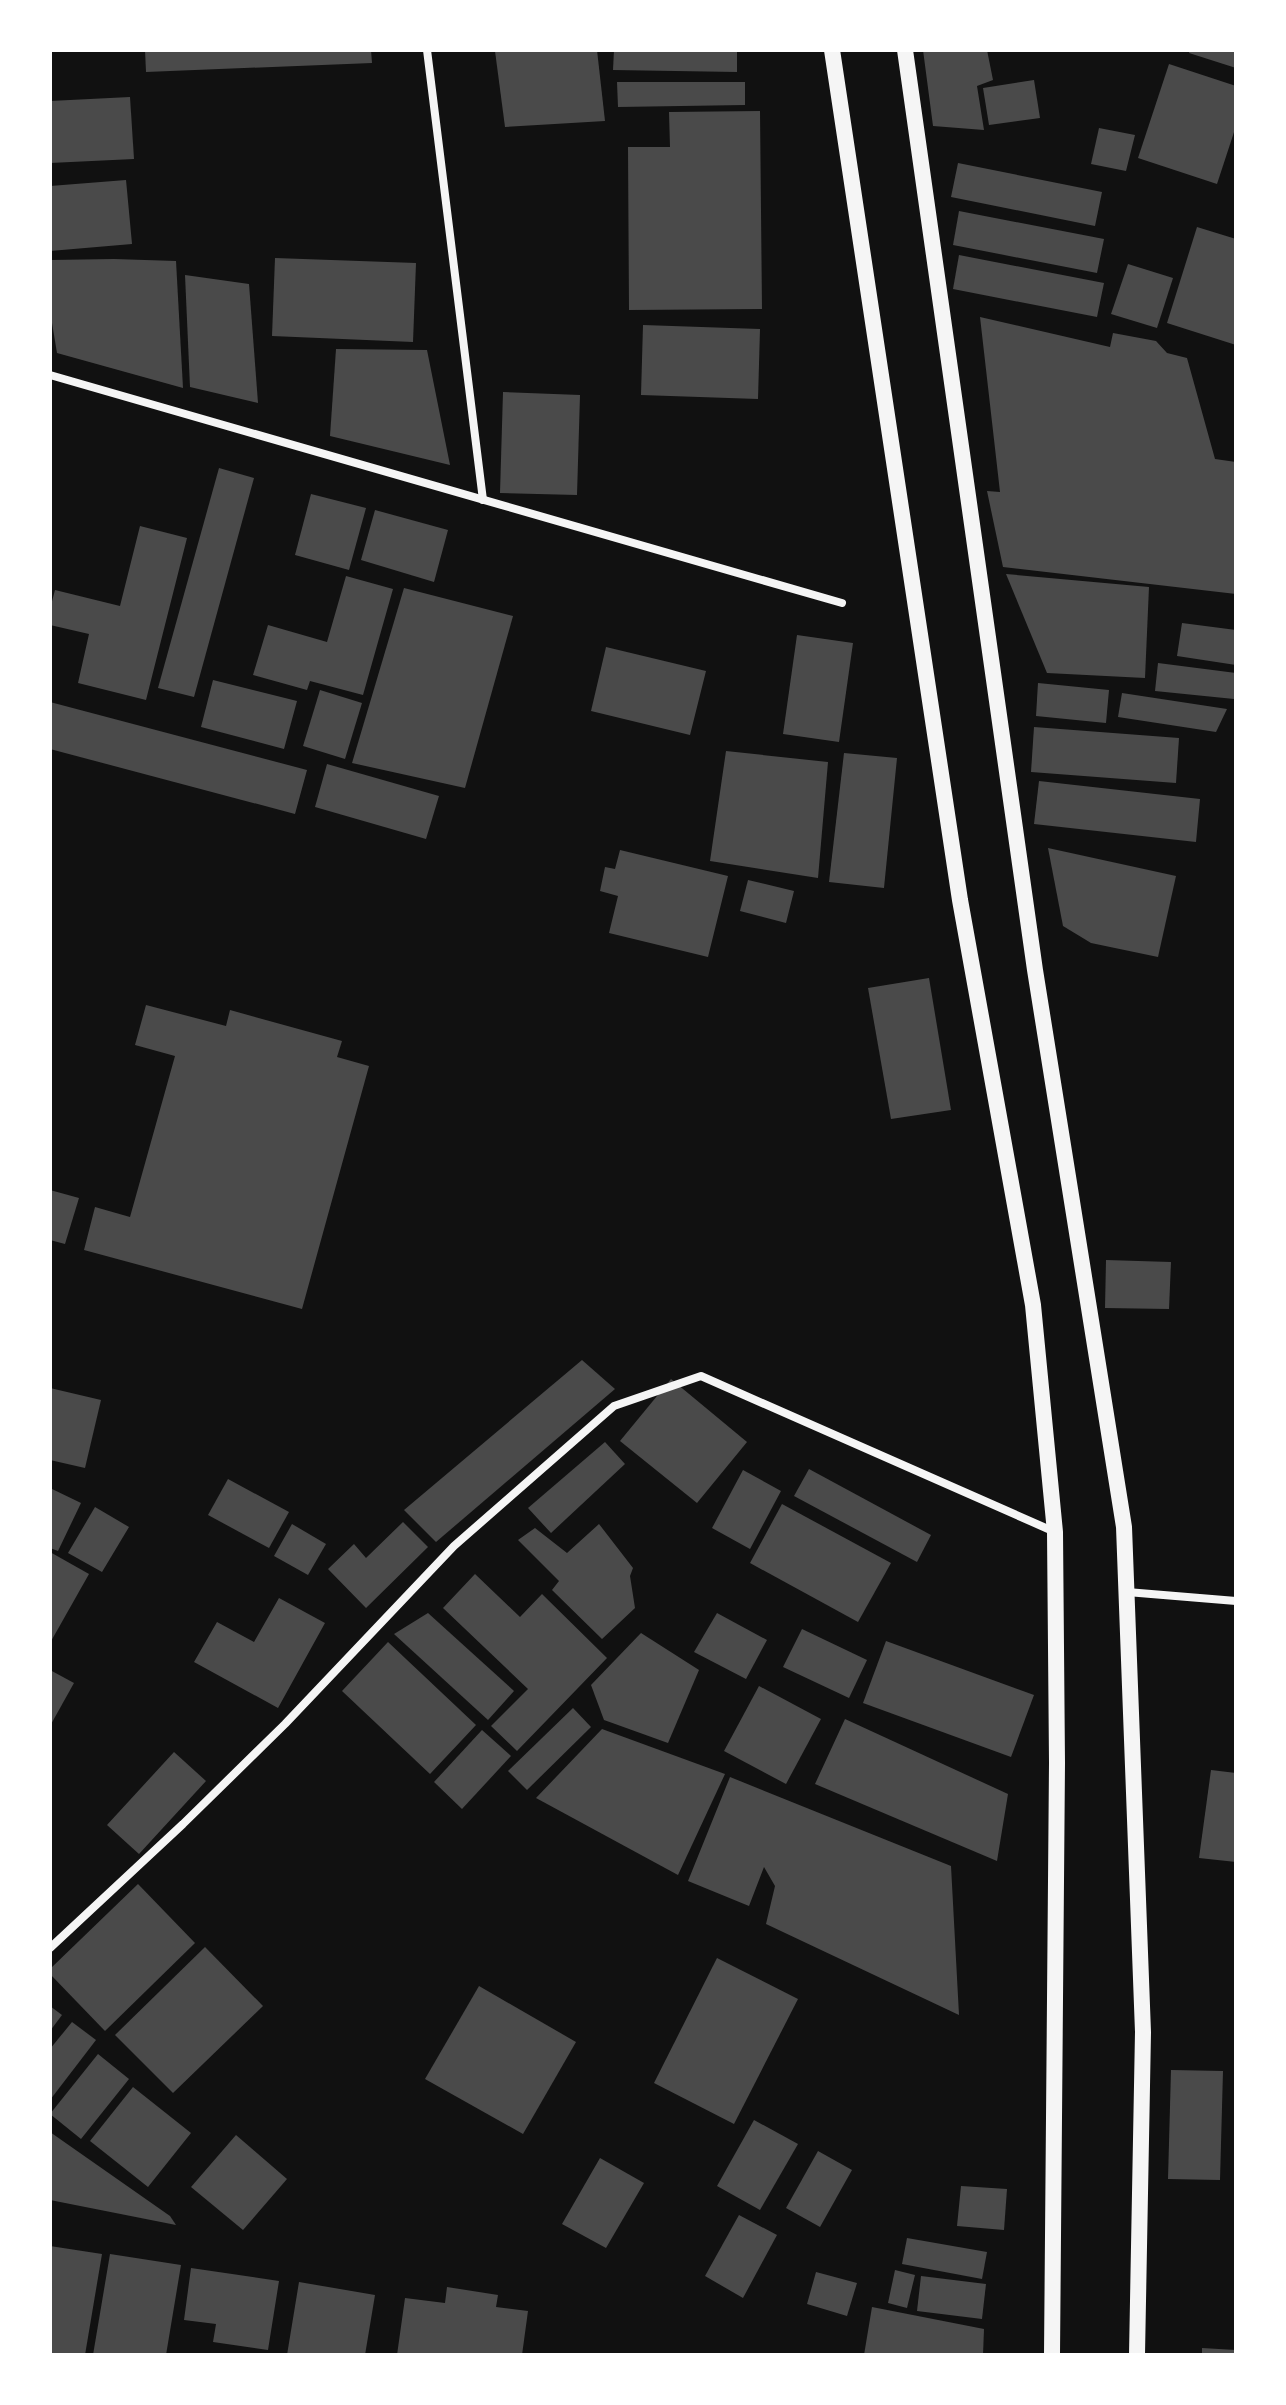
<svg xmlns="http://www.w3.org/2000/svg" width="1286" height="2405" viewBox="0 0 1286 2405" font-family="'Varela Round',sans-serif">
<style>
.building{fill:#4a4a4a}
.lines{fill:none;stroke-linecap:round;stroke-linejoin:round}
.minor{stroke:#f5f5f5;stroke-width:8}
.secondary{stroke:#f5f5f5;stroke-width:16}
</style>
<rect width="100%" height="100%" fill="#111"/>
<g class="building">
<path d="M145 50H371L372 63 146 72Z"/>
<path d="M501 50H597L605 121 505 127 495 51Z"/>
<path d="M614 50H737V72L613 70Z"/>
<path d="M923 50H987L993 80 977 86 984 130 933 126Z"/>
<path d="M1190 50H1236V68L1189 53Z"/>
<path d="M1169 64 1236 86V126L1217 184 1138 158Z"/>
<path d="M1034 80 1040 118 989 125 983 88Z"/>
<path d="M617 82H745V105L618 107Z"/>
<path d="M130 97 134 159 50 163V101Z"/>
<path d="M760 111 762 309 629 310 628 147H670L669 112Z"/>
<path d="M1099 128 1135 135 1126 171 1091 164Z"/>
<path d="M958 163 1102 192 1095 226 951 197Z"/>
<path d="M126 180 132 244 50 251V186Z"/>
<path d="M959 211 1104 239 1097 273 953 245Z"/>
<path d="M1197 227 1236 239V345L1167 323Z"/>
<path d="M959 255 1104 283 1097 317 953 289Z"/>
<path d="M275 258 416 263 413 342 272 336Z"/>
<path d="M114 259 176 261 183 388 57 353 50 311V260Z"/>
<path d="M1128 264 1173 278 1157 328 1111 314Z"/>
<path d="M185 275 249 284 258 403 190 387Z"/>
<path d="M980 317 1110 347 1113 333 1156 341 1167 353 1187 358 1215 459 1236 462V594L1003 567 987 491 1000 492Z"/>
<path d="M643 325 760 329 758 399 641 395Z"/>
<path d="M336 349 427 350 450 465 330 436Z"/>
<path d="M503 392 580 395 577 495 500 493Z"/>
<path d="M219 468 254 478 194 697 158 688Z"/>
<path d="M311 494 366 508 349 570 295 555Z"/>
<path d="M375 510 448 530 434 582 361 560Z"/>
<path d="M140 526 187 538 146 700 78 683 89 634 50 625V609L55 590 120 606Z"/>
<path d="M1006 574 1149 587 1145 678 1047 673Z"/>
<path d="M346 576 393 589 363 695 310 681 307 690 253 675 268 625 327 642Z"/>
<path d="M404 588 513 616 465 788 352 763Z"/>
<path d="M1182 623 1236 630V665L1177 656Z"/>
<path d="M797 635 853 643 839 742 783 734Z"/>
<path d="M606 647 706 671 690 735 591 711Z"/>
<path d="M1158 663 1236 673 1234 699 1155 691Z"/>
<path d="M213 680 297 701 284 749 201 727Z"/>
<path d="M1038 683 1109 690 1106 723 1036 716Z"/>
<path d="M320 690 362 703 345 759 303 746Z"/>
<path d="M1122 693 1227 709 1216 732 1118 717Z"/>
<path d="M50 702 307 770 295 814 50 749Z"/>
<path d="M1034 727 1179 738 1176 783 1031 772Z"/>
<path d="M726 751 828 762 818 878 710 861Z"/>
<path d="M844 753 897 758 884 888 829 882Z"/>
<path d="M327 764 439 796 426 839 315 807Z"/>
<path d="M1039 781 1200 799 1196 842 1034 824Z"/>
<path d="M1048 848 1176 876 1158 957 1091 943 1063 926Z"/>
<path d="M620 850 728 876 708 957 609 933 618 896 600 891 605 867 615 869Z"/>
<path d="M748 880 794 891 786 923 740 911Z"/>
<path d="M929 978 951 1110 891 1119 868 988Z"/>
<path d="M146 1005 226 1026 230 1010 342 1041 337 1057 369 1066 302 1309 84 1250 95 1207 130 1217 175 1056 135 1045Z"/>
<path d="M50 1190 79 1198 65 1244 50 1240Z"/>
<path d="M1106 1260 1171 1262 1169 1309 1105 1308Z"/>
<path d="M582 1360 615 1389 436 1542 404 1510Z"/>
<path d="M671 1379 747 1442 697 1503 620 1441Z"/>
<path d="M50 1388 101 1400 85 1468 50 1460Z"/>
<path d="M605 1442 625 1464 551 1533 528 1508Z"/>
<path d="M809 1469 931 1535 917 1562 794 1496Z"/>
<path d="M743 1470 781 1491 750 1549 712 1528Z"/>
<path d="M228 1479 289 1512 269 1548 208 1515Z"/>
<path d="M50 1488 81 1503 58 1551 50 1548Z"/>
<path d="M782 1504 891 1563 858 1622 750 1563Z"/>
<path d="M95 1507 129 1527 102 1572 68 1553Z"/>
<path d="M403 1522 428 1547 366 1608 328 1569 354 1544 366 1558Z"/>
<path d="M292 1524 326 1544 308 1575 274 1556Z"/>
<path d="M599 1524 633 1568 630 1576 635 1608 602 1639 552 1590 559 1581 518 1540 535 1528 567 1553Z"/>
<path d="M50 1552 89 1574 50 1643Z"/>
<path d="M475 1574 520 1617 542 1594 607 1658 517 1751 491 1726 528 1689 443 1608Z"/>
<path d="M279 1598 325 1623 278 1708 194 1662 217 1622 254 1642Z"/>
<path d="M428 1613 514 1691 488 1720 394 1634Z"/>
<path d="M717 1613 767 1640 746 1679 694 1652Z"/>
<path d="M802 1629 867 1660 849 1698 783 1667Z"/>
<path d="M641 1633 699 1670 668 1743 604 1720 591 1685Z"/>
<path d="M886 1641 1034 1695 1011 1757 863 1703Z"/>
<path d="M388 1642 476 1725 430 1774 342 1691Z"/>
<path d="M50 1670 74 1683 50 1726Z"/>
<path d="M759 1686 821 1719 786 1784 724 1751Z"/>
<path d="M573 1708 591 1727 527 1790 508 1771Z"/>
<path d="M845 1719 1008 1794 997 1861 815 1784Z"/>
<path d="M602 1729 725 1774 678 1875 536 1798Z"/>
<path d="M482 1730 511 1756 462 1809 434 1782Z"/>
<path d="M174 1752 206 1781 139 1854 107 1825Z"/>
<path d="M1211 1770 1236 1773V1862L1199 1858Z"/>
<path d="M730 1777 951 1866 959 2015 766 1924 775 1886 764 1867 749 1906 688 1881Z"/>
<path d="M138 1884 195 1943 105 2031 50 1974V1969Z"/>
<path d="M205 1947 263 2006 173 2093 115 2035Z"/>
<path d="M717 1958 798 1999 734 2124 654 2083Z"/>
<path d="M479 1986 576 2042 523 2134 425 2079Z"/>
<path d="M50 2006 62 2015 50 2031Z"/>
<path d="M72 2022 96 2040 50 2100V2049Z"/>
<path d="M98 2054 129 2079 81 2139 50 2114Z"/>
<path d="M1171 2070 1223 2071 1220 2180 1168 2179Z"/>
<path d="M133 2087 191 2133 148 2187 90 2141Z"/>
<path d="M754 2120 798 2144 760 2210 717 2186Z"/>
<path d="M50 2132 170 2216 176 2225 50 2200Z"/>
<path d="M236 2135 287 2179 243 2230 191 2187Z"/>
<path d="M818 2151 852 2170 820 2227 786 2208Z"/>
<path d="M600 2158 644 2183 606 2248 562 2224Z"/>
<path d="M961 2186 1007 2189 1004 2230 957 2226Z"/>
<path d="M739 2215 777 2235 743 2298 705 2276Z"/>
<path d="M907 2238 987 2252 982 2279 902 2264Z"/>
<path d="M50 2246 102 2254 85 2355H50Z"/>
<path d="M110 2254 181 2265 166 2355H93Z"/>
<path d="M191 2268 279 2281 268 2350 213 2342 216 2324 184 2320Z"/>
<path d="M895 2270 915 2275 907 2308 888 2303Z"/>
<path d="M816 2272 857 2283 847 2316 807 2304Z"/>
<path d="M921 2276 986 2284 982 2319 917 2311Z"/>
<path d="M299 2282 375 2295 365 2355H287Z"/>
<path d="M447 2287 498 2295 496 2307 528 2311 522 2355H397L405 2298 445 2303Z"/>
<path d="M872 2307 984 2329 983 2355H864Z"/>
<path d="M1202 2348 1236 2350V2355H1202Z"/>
</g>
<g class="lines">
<g class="minor">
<path d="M427 50 483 500"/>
<path d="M50 375 842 603"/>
<path d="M1127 1592 1236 1601"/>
<path d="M50 1948 183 1824 285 1724 454 1546 614 1406 701 1376 1055 1532"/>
</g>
<g class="secondary">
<path d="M832 50 960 900 1033 1305 1055 1532 1057 1763 1052 2355"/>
<path d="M905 50 1035 970 1124 1527 1143 2032 1137 2355"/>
</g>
</g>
<rect width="1286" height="2405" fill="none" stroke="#ffffff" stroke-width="104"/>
</svg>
